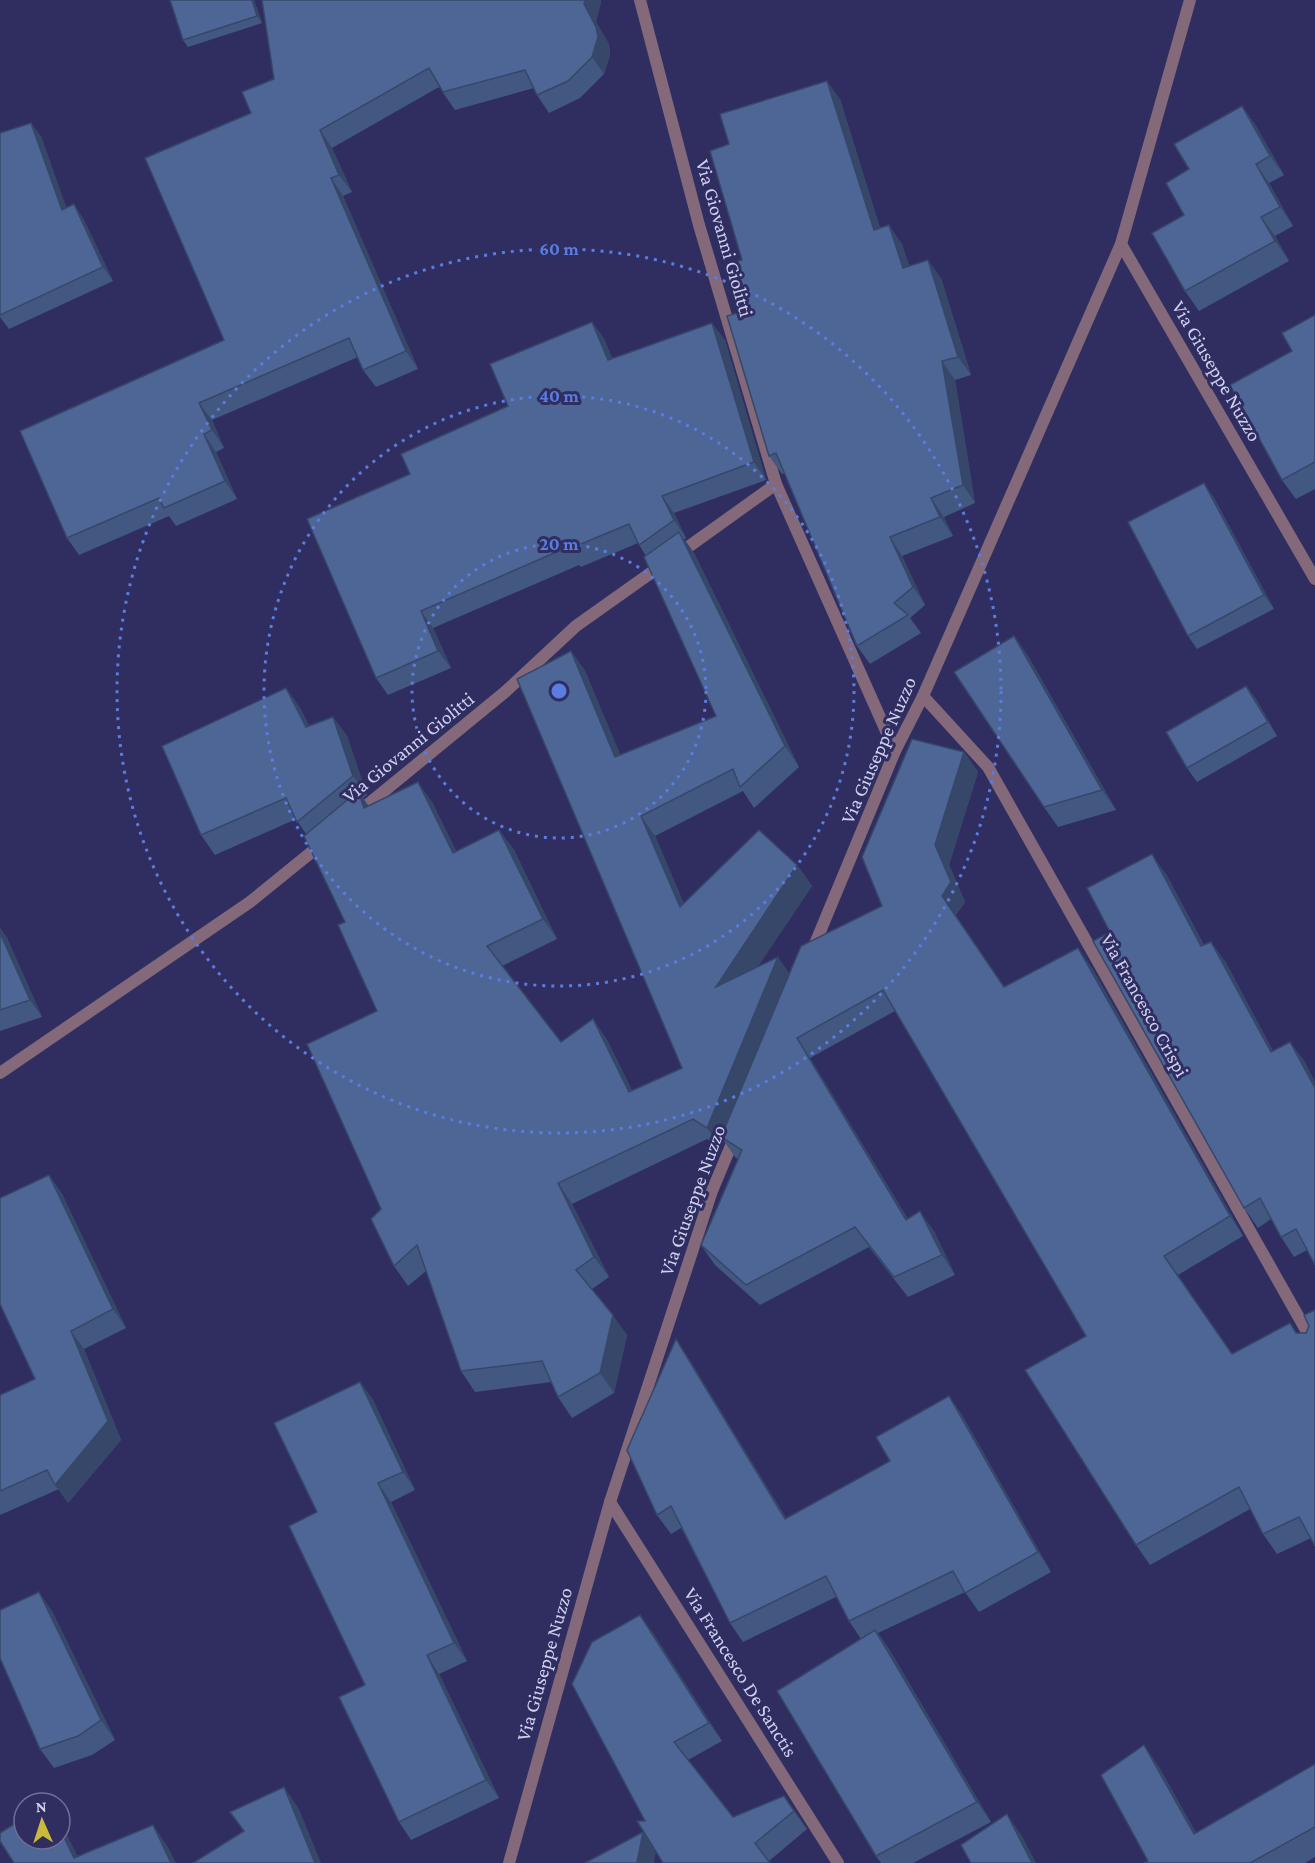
<svg xmlns="http://www.w3.org/2000/svg" width="1315" height="1863" viewBox="0 0 1315 1863" font-family="'Crimson Pro',serif">
<style>
.lines{fill:none;stroke-linecap:round;stroke-linejoin:round}
.minor{stroke:#836979;stroke-width:12}
.wall{fill:#425881}
.shaded-wall{fill:#364769}
.building{fill:#4d6696;stroke:#364769;stroke-width:1.5}
.ring{fill:none;stroke:#5b7ce0;stroke-width:3;stroke-dasharray:3 6}
.labels{text-anchor:middle;stroke-width:6;stroke-linejoin:round;paint-order:stroke}
.street-label{font-size:20px;fill:#ced0f0;stroke:#302e61}
.centre{fill:#5b7ce0;stroke:#302e61;stroke-width:3}
.ring-label{font-size:18px;text-anchor:middle;font-weight:bold;fill:#5b7ce0;stroke:#302e61;stroke-width:6;stroke-linejoin:round;paint-order:stroke}
</style>
<rect width="100%" height="100%" fill="#302e61"/>
<g class="lines">
<g class="minor">
<path d="M640 0 699 225 776 484"/>
<path d="M1121 244 1315 579"/>
<path d="M677 555 776 484 895 751"/>
<path d="M923 696 988 767 1315 1346"/>
<path d="M355 815 505 692 576 626 662 565"/>
<path d="M812 951 895 751 923 696 1121 244 1190 0"/>
<path d="M0 1073 250 902 324 842"/>
<path d="M610 1502 838 1863"/>
<path d="M509 1863 610 1502 712 1191 735 1136"/>
</g>
</g>
<g class="wall">
<path d="M254 0 262 23 188 47 183 40Z"/>
<path d="M262 0H601V2L596 22 609 44 610 55 604 74 580 98 549 113 537 95 534 88 455 110 439 87 332 148 352 192 343 196 418 369 376 387 363 370 358 357 212 420 224 448 216 452 237 499 176 526 169 516 79 555 67 538 224 340 251 113 274 79Z"/>
<path d="M840 99 880 228 902 244 909 266 941 278 971 375 955 380 975 503 944 517 953 536 902 556 925 605 910 618 921 633 870 664 857 646 785 473 782 474 769 456 741 312 742 260 729 144Z"/>
<path d="M1242 106 1256 126 1284 175 1269 183 1293 226 1275 236 1289 261 1199 311 1185 291 1184 215 1189 169Z"/>
<path d="M0 133 41 136 66 208 83 218 113 281 9 329 0 317Z"/>
<path d="M1315 315V489L1296 499 1282 480 1292 351Z"/>
<path d="M592 322 604 339 612 358 725 340 766 480 674 513 686 538 684 539 694 553 799 767 754 808 743 791 655 836 684 904 797 865 812 886 758 966 789 973 882 906 964 752 978 772 949 865 965 902 955 916 1004 987 1092 968 1243 1236 1178 1275 1232 1354 1297 1333H1306L1315 1310 1311 1538 1277 1554 1263 1534 1250 1509 1150 1565 1136 1545 1086 1336 895 1011 810 1058 908 1219 934 1231 955 1275 908 1297 869 1247 760 1305 715 1265 701 1245 738 1159 735 1157 724 1141 721 1148 707 1139 572 1204 609 1277 592 1289 627 1335 614 1393 572 1418 558 1397 551 1382 475 1392 461 1371 426 1271 408 1286 394 1266 381 1209 377 1011 345 922 306 834 296 819 215 855 201 835 286 688 300 708 309 726 333 717 347 736 367 795 363 798 369 806 432 802 456 851 499 830 514 850 557 939 502 966 561 1042 593 1019 607 1040 632 1091 682 1068 571 651 585 671 620 755 716 716 646 556 638 543 581 567 579 565 433 628 451 668 388 695 376 678 410 474 508 406Z"/>
<path d="M1213 496 1274 609 1197 649 1188 636Z"/>
<path d="M1014 636 1028 656 1116 810 1058 827 1044 807Z"/>
<path d="M1246 686 1256 699 1277 736 1197 782 1187 768Z"/>
<path d="M1166 874 1204 945 1225 961 1273 1051 1290 1042 1304 1061 1315 1082V1265L1307 1250 1294 1257 1281 1237 1271 1219 1258 1228 1244 1208 1110 932Z"/>
<path d="M0 928 7 938 42 1017 0 1031Z"/>
<path d="M49 1175 62 1194 126 1328 84 1349 121 1440 68 1503 59 1489 0 1515V1395L35 1379Z"/>
<path d="M689 1359 786 1518 890 1461 949 1396 962 1415 1051 1572 979 1612 965 1592 878 1633 889 1649 991 1822 913 1863H881L876 1856 861 1639 849 1621 836 1597 743 1642 730 1623 681 1528 671 1534 657 1515Z"/>
<path d="M360 1382 373 1400 415 1490 391 1502 467 1661 439 1674 499 1798 411 1840 399 1822 365 1685 317 1512Z"/>
<path d="M52 1611 115 1740 92 1755 54 1768 40 1749Z"/>
<path d="M653 1633 722 1741 688 1760 733 1817 784 1796 807 1829 769 1861 656 1852 650 1843 645 1821Z"/>
<path d="M1315 1764V1857L1305 1863H1144L1148 1861 1159 1767 1196 1833Z"/>
</g>
<g class="shaded-wall">
<path d="M252 0H254L262 23 257 16Z"/>
<path d="M585 0H601V2L596 22 609 44 610 55 604 74 592 57 584 4Z"/>
<path d="M827 81 840 99 886 248 874 230Z"/>
<path d="M1242 106 1256 126 1284 175 1270 156Z"/>
<path d="M31 123 41 136 72 223 62 210Z"/>
<path d="M320 130 332 148 352 192 339 175Z"/>
<path d="M1256 164 1269 183 1293 226 1280 207Z"/>
<path d="M331 178 343 196 418 369 406 351Z"/>
<path d="M74 204 83 218 113 281 103 267Z"/>
<path d="M1261 217 1275 236 1289 261 1275 241Z"/>
<path d="M889 225 902 244 916 286 903 268Z"/>
<path d="M928 260 941 278 971 375 958 357Z"/>
<path d="M592 322 604 339 620 377 608 360Z"/>
<path d="M712 323 725 340 766 480 754 462Z"/>
<path d="M942 361 955 380 975 503 963 485Z"/>
<path d="M199 403 212 420 224 448 212 430Z"/>
<path d="M204 434 216 452 237 499 225 481Z"/>
<path d="M1204 483 1213 496 1274 609 1264 595Z"/>
<path d="M662 496 674 513 686 538 674 520Z"/>
<path d="M931 498 944 517 953 536 940 517Z"/>
<path d="M679 532 694 553 799 767 785 746Z"/>
<path d="M890 537 902 556 925 605 913 587Z"/>
<path d="M421 611 433 628 451 668 438 651Z"/>
<path d="M1014 636 1028 656 1116 810 1102 790Z"/>
<path d="M571 651 585 671 630 777 615 757Z"/>
<path d="M1246 686 1256 699 1277 736 1268 722Z"/>
<path d="M286 688 300 708 320 747 306 727Z"/>
<path d="M333 717 347 736 367 795 353 776Z"/>
<path d="M964 752 978 772 949 865 965 902 955 916 942 896 935 845Z"/>
<path d="M418 782 432 802 467 873 453 853Z"/>
<path d="M358 791 372 812 364 808Z"/>
<path d="M641 816 655 836 694 928 680 907Z"/>
<path d="M499 830 514 850 557 939 543 919Z"/>
<path d="M1152 854 1166 874 1215 966 1201 946Z"/>
<path d="M797 865 812 886 731 1007 716 987Z"/>
<path d="M0 928 7 938 42 1017 30 1000 0 933Z"/>
<path d="M1211 942 1225 961 1284 1072 1271 1052Z"/>
<path d="M1078 948 1092 968 1243 1236 1230 1216Z"/>
<path d="M778 957 792 977 721 1137 724 1141 721 1148 707 1128Z"/>
<path d="M593 1019 607 1040 643 1112 629 1092Z"/>
<path d="M797 1038 810 1058 920 1239 906 1220Z"/>
<path d="M1290 1042 1304 1061 1315 1082V1088Z"/>
<path d="M49 1175 62 1194 126 1328 113 1309Z"/>
<path d="M558 1183 572 1204 609 1277 594 1257Z"/>
<path d="M920 1211 934 1231 955 1275 942 1255Z"/>
<path d="M613 1315 627 1335 614 1393 600 1373Z"/>
<path d="M71 1331 84 1349 121 1440 68 1503 55 1485Z"/>
<path d="M676 1339 689 1359 798 1538 785 1519Z"/>
<path d="M360 1382 373 1400 415 1490 403 1472Z"/>
<path d="M949 1396 962 1415 1051 1572 1038 1552Z"/>
<path d="M378 1483 391 1502 467 1661 454 1643Z"/>
<path d="M39 1592 52 1611 115 1740 101 1720Z"/>
<path d="M640 1615 653 1633 722 1741 709 1723Z"/>
<path d="M875 1630 889 1649 991 1822 977 1802Z"/>
<path d="M427 1655 439 1674 499 1798 486 1780Z"/>
<path d="M1144 1745 1159 1767 1209 1856 1194 1834Z"/>
<path d="M284 1787 299 1809 321 1863H315Z"/>
<path d="M784 1796 797 1814 807 1829 794 1811Z"/>
<path d="M1007 1814 1022 1836 1036 1863H1032Z"/>
<path d="M60 1822 62 1825 81 1863 74 1858 60 1829Z"/>
<path d="M153 1825 168 1847 176 1863H171Z"/>
<path d="M643 1832 656 1851 654 1863H637Z"/>
</g>
<g class="building">
<path d="M170 0H252L257 16 183 40Z"/>
<path d="M262 0H585L584 4 596 27 598 37 592 57 568 81 537 95 525 70 443 92 429 68 320 130 339 175 331 178 406 351 363 370 349 338 199 403 212 430 204 434 225 481 164 508 159 498 67 538 20 431 224 340 145 158 251 113 242 92 274 79Z"/>
<path d="M827 81 874 230 889 225 903 268 928 260 958 357 942 361 963 485 931 498 940 517 890 537 913 587 894 603 908 615 857 646 776 453 769 456 727 316 741 312 726 265 742 260 710 151 729 144 720 114Z"/>
<path d="M1242 106 1270 156 1256 164 1280 207 1261 217 1275 241 1185 291 1152 233 1184 215 1166 183 1189 169 1174 144Z"/>
<path d="M31 123 62 210 74 204 103 267 0 315V133Z"/>
<path d="M1315 315V462L1282 480 1230 385 1292 351 1282 333Z"/>
<path d="M592 322 608 360 712 323 754 462 662 496 674 520 639 545 629 524 569 549 568 547 421 611 438 651 376 678 307 519 410 474 401 454 508 406 490 364Z"/>
<path d="M1204 483 1264 595 1188 636 1128 522Z"/>
<path d="M679 532 785 746 740 787 733 769 641 816 680 907 759 830 797 865 716 987 778 957 707 1128 693 1119 558 1183 594 1257 576 1270 613 1315 600 1373 558 1397 542 1361 461 1371 417 1245 394 1266 371 1219 381 1209 307 1044 377 1011 338 925 345 922 304 836 358 791 364 808 418 782 453 853 499 830 543 919 487 946 561 1042 593 1019 629 1092 682 1068 517 679 571 651 615 757 716 716 644 557Z"/>
<path d="M1014 636 1102 790 1044 807 954 672Z"/>
<path d="M1246 686 1268 722 1187 768 1166 732Z"/>
<path d="M286 688 306 727 333 717 353 776 297 822 286 798 201 835 162 746Z"/>
<path d="M912 739 964 752 935 845 951 882 942 896 1004 987 1078 948 1230 1216 1164 1256 1232 1354 1290 1323 1296 1333H1306L1309 1326 1304 1315 1315 1310V1546L1299 1517 1263 1534 1239 1487 1136 1545 1025 1370 1086 1336 883 990 797 1038 906 1220 920 1211 942 1255 894 1277 855 1227 746 1285 701 1245 742 1150 721 1137 801 946 882 906 862 857Z"/>
<path d="M1152 854 1201 946 1211 942 1271 1052 1290 1042 1315 1088V1265L1296 1229 1281 1237 1260 1198 1244 1208 1093 941 1110 932 1087 888Z"/>
<path d="M0 933 30 1000 0 1010Z"/>
<path d="M49 1175 113 1309 71 1331 108 1421 55 1485 47 1470 0 1491V1395L35 1379 0 1304V1198Z"/>
<path d="M676 1339 785 1519 890 1461 876 1437 949 1396 1038 1552 965 1593 953 1571 849 1621 826 1576 730 1623 671 1506 657 1515 627 1450Z"/>
<path d="M360 1382 403 1472 378 1483 454 1643 427 1655 486 1780 399 1822 339 1697 365 1685 289 1526 317 1512 274 1423Z"/>
<path d="M39 1592 101 1720 78 1736 40 1749 0 1658V1610Z"/>
<path d="M640 1615 709 1723 674 1742 733 1817 784 1796 794 1811 755 1843 770 1863H663L637 1821H645L572 1684 592 1642Z"/>
<path d="M875 1630 977 1802 876 1856 777 1691Z"/>
<path d="M1144 1745 1194 1834 1315 1764V1827L1250 1863H1144L1148 1861 1101 1775Z"/>
<path d="M284 1787 315 1863H193L244 1831 230 1812Z"/>
<path d="M1007 1814 1032 1863H971L961 1845Z"/>
<path d="M24 1818V1839H60V1829L74 1858 153 1825 171 1863H14L0 1841V1833Z"/>
<path d="M643 1832 637 1863H585Z"/>
</g>
<g class="ring">
<circle cx="559" cy="691" r="147"/>
<circle cx="559" cy="691" r="295"/>
<circle cx="559" cy="691" r="442"/>
</g>
<g class="labels">
<g class="street-label">
<text transform="translate(725 238) rotate(74)" y="7">Via Giovanni Giolitti</text>
<text transform="translate(1217 371) rotate(60)" y="7">Via Giuseppe Nuzzo</text>
<text transform="translate(408 747) rotate(-39)" y="7">Via Giovanni Giolitti</text>
<text transform="translate(878 750) rotate(-66)" y="7">Via Giuseppe Nuzzo</text>
<text transform="translate(1145 1005) rotate(61)" y="7">Via Francesco Crispi</text>
<text transform="translate(692 1200) rotate(-70)" y="7">Via Giuseppe Nuzzo</text>
<text transform="translate(544 1664) rotate(-74)" y="7">Via Giuseppe Nuzzo</text>
<text transform="translate(741 1672) rotate(58)" y="7">Via Francesco De Sanctis</text>
</g>
</g>
<circle cx="559" cy="691" r="9" class="centre"/>
<g class="ring-label">
<text x="559" y="255">60 m</text>
<text x="559" y="402">40 m</text>
<text x="559" y="550">20 m</text>
</g>
<g transform="translate(42 1821) rotate(357)"><circle r="28" fill="#302e61" stroke="#6f6f9a" stroke-width="1.5"/>
<path d="M0-4.5L10 22L0 15L-10 22Z" fill="#c9ba3a"/>
<text y="-9" font-size="16" font-weight="bold" text-anchor="middle" fill="#ced0f0">N</text>
</g>
</svg>
